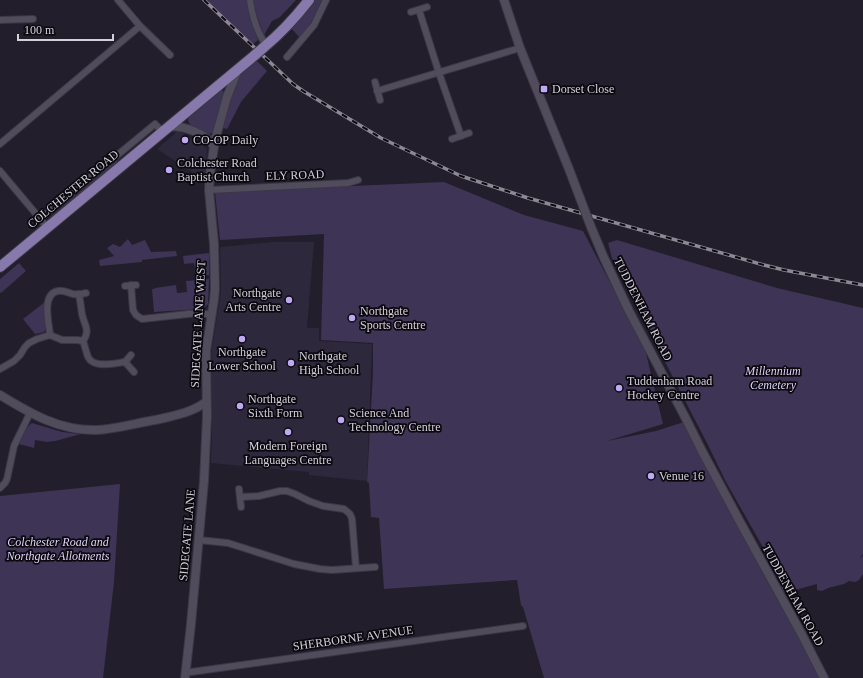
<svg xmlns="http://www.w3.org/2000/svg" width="863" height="678" viewBox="0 0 863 678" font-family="Georgia,serif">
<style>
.built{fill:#2d283b}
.green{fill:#3e3455}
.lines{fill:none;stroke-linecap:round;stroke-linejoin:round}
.minor-casing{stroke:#3b3844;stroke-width:8}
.tertiary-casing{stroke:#3b3844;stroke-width:10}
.primary-casing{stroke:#3b3844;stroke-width:12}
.minor{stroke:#504c5c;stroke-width:6}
.tertiary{stroke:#504c5c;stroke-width:8}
.primary{stroke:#8779ab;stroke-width:10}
.rail-casing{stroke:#8c8994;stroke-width:3.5}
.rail{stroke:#0b090f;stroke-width:2;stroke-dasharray:6;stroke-linecap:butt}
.tertiary-bridge-casing{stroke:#3b3844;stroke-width:10;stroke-linecap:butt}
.primary-bridge-casing{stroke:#3b3844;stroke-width:12;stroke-linecap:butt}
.tertiary-bridge{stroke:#504c5c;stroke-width:8}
.primary-bridge{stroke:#8779ab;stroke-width:10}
.poi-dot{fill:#bfa9f4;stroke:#0b090f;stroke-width:1.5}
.labels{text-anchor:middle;stroke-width:3.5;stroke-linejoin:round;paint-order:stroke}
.poi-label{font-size:12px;fill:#d3d0da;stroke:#0b090f;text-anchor:start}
.street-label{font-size:12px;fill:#d3d0da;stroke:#0b090f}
.park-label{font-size:12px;font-style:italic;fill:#ddd4f7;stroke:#0b090f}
</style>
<rect width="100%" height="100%" fill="#221e2c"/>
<g class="built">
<path d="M178 131 206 147 207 149 205 176 195 174 157 149Z"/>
<path d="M272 242H314L307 328H319V341L372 344 367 481 309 475V472L211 463 212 431 211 354 221 292 220 247Z"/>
</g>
<g class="green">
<path d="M204 0H247L249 14 258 40 252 45Z"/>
<path d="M253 0H296L280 17 272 21 264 35 257 16Z"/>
<path d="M315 0H323L308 28 300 38 291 28Z"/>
<path d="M256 60 267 71 241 102 227 129 223 128C226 110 230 87 242 72 246 68 251 64 256 60Z"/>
<path d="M221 89 224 92 213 132C211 133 210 134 207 134 204 134 201 132 198 130 192 126 186 124 189 115Z"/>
<path d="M120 158 111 169 54 216 50 217Z"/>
<path d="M444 182 524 215 583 231 645 349 663 424 607 441 656 431 684 422 820 678H544L523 607 521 605 517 580 384 589 379 518 371 517 369 483 367 482 373 373V343L321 340 324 234 220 240 215 192Z"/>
<path d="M128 239 132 245 145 240 151 252 176 251 177 256 142 260V262L100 266 99 260 114 256 107 248 113 244 120 247Z"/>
<path d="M617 240 777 288 863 308V554L860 558 863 556V574L859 580 855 582 849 581 844 584 828 588 822 591 817 590V584L784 593 768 556 726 482 707 443 681 393 612 258 608 243Z"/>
<path d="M209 253V275L196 276 194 263 184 264 183 256Z"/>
<path d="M19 263 26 271 1 293 0 292V279Z"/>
<path d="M209 279 208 304 205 307 201 309 154 312 152 289H154L155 288 176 285 177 293 187 292 186 281Z"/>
<path d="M45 302V330L44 332 35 334 23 319Z"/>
<path d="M32 423 62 432 81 434 55 441 47 442 35 440 34 448 19 444C22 436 25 428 32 423Z"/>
<path d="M120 484 114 582 103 678H0V496Z"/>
</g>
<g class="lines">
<defs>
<g id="minor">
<path d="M118 0 140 26 170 55"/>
<path d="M250 0C252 15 257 32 266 45"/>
<path d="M419 10 439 73 461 136"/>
<path d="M411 12 427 7"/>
<path d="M0 20 33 19"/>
<path d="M287 57 314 25 326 0"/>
<path d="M375 82 380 100"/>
<path d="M377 91 520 48"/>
<path d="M452 139 469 133"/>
<path d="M0 144 140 26"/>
<path d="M0 171 47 227"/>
<path d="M209 190 348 183 358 180"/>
<path d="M40 219 155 124 162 131"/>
<path d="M131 285 133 310 136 315 142 319 188 314 200 313 211 315"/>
<path d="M125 286 136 285"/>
<path d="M79 294C80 300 81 307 82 314 84 325 91 330 83 341"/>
<path d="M50 335C49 323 41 294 58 291 63 290 69 293 73 294 78 295 82 294 86 293"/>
<path d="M125 362 131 355"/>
<path d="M0 369 14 361 20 355 25 347 29 343 37 339 50 335 62 340H77L83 341C85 346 86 352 88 357 94 369 115 363 125 362L134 372"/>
<path d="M0 488 5 483 7 479 14 446 30 413"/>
<path d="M239 489 241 507"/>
<path d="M240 497 259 496 280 491H287L295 494 309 501 323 506 344 509 350 514 352 519 356 568"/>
<path d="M199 540 228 543 294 564 320 569 332 570 375 567"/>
<path d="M186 672H191L523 626"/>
</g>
<g id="tertiary">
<path d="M504 0 520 48 569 169 580 198"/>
<path d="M168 127C182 124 206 134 214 146"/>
<path d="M604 258 629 311 685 417 702 451 740 522 801 633 824 678"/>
<path d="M0 395C31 414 60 431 97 430 115 429 137 423 155 420 173 416 191 413 206 402"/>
<path d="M185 678 191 624 204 481 207 416 206 351 214 300 215 289 214 244 209 190 210 174 215 140 227 97 238 69"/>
</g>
<g id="primary">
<path d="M263 48C280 34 295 18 309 0"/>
<path d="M0 267 255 55"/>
</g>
</defs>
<use href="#minor" class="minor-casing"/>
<use href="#tertiary" class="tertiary-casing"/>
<use href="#primary" class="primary-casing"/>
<use href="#minor" class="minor"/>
<use href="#tertiary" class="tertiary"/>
<use href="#primary" class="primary"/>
<defs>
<path id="rail" d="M204 0 293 84 303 91 381 138 461 176 528 198 764 265 784 270 863 285"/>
</defs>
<use href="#rail" class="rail-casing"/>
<use href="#rail" class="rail"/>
<defs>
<path id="tertiary-bridge" d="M580 198 591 227 604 258"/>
<path id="primary-bridge" d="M255 55 263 48"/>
</defs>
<use href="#tertiary-bridge" class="tertiary-bridge-casing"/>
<use href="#primary-bridge" class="primary-bridge-casing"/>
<use href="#tertiary-bridge" class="tertiary-bridge"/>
<use href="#primary-bridge" class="primary-bridge"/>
</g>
<g class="poi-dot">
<rect x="540" y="85" width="8" height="8" rx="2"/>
<circle cx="185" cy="140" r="4"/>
<circle cx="169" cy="170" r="4"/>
<circle cx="289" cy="300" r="4"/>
<circle cx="352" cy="318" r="4"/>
<circle cx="242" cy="339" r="4"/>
<circle cx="291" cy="363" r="4"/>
<circle cx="619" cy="388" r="4"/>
<circle cx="240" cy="406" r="4"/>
<circle cx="341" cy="420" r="4"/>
<circle cx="288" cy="432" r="4"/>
<circle cx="651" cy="476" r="4"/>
</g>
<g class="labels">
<g class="poi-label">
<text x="552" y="93">Dorset Close</text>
<text x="193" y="144">CO-OP Daily</text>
<text x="177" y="167">Colchester Road<tspan x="177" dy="14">Baptist Church</tspan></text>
<text x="281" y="297" text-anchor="end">Northgate<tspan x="281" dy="14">Arts Centre</tspan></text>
<text x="360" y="315">Northgate<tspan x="360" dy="14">Sports Centre</tspan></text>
<text x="242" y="356" text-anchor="middle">Northgate<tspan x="242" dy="14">Lower School</tspan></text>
<text x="299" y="360">Northgate<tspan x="299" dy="14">High School</tspan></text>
<text x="627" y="385">Tuddenham Road<tspan x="627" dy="14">Hockey Centre</tspan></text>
<text x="248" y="403">Northgate<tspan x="248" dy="14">Sixth Form</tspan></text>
<text x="349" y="417">Science And<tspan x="349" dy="14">Technology Centre</tspan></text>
<text x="288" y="450" text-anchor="middle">Modern Foreign<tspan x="288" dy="14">Languages Centre</tspan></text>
<text x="659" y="480">Venue 16</text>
</g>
<g class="street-label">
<text transform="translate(295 175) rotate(-2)" y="4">ELY ROAD</text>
<text transform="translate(73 189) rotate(-40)" y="4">COLCHESTER ROAD</text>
<text transform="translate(643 309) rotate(63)" y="4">TUDDENHAM ROAD</text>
<text transform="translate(198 324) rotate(-87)" y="4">SIDEGATE LANE WEST</text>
<text transform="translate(187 535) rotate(-85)" y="4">SIDEGATE LANE</text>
<text transform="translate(793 595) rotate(61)" y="4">TUDDENHAM ROAD</text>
<text transform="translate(353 638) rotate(-8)" y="4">SHERBORNE AVENUE</text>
</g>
<g class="park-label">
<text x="773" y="375">Millennium<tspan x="773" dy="14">Cemetery</tspan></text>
<text x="58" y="546">Colchester Road and<tspan x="58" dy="14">Northgate Allotments</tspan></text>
</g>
</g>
<path d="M18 34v6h95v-6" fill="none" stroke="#d3d0da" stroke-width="2"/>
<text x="24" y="34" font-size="12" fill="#d3d0da" stroke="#0b090f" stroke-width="3" paint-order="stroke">100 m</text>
</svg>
